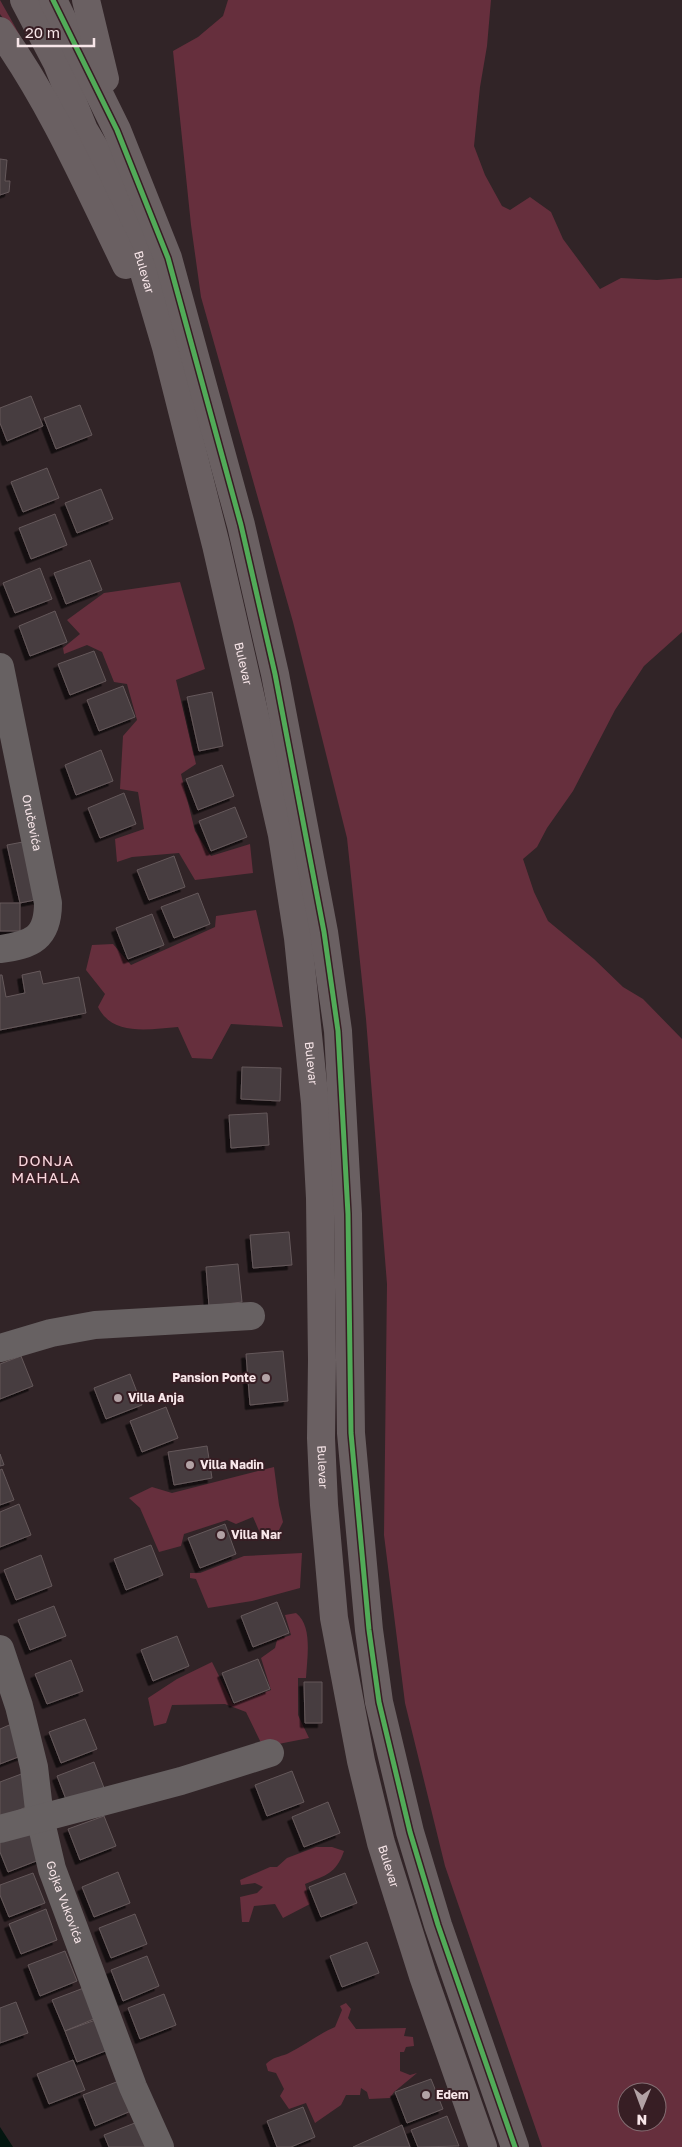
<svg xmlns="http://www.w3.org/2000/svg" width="682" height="2147" viewBox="0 0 682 2147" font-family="'Golos Text',sans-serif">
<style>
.green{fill:#662f3d;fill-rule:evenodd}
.water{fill:#041610}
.building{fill:#473c3f;stroke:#65595b;filter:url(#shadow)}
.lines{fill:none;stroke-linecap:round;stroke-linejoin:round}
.minor{stroke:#676162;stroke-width:28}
.major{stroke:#6a6062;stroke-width:28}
.cycleway-casing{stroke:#371e24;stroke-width:8}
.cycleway{stroke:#51ab58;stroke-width:5}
.poi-dot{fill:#b2a2a5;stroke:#371e24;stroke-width:2}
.labels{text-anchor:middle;stroke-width:4;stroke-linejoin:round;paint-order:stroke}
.street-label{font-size:12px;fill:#f8e6e9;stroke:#371e24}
.poi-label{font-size:12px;font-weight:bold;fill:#f8e6e9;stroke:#371e24;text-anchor:start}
.quarter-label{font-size:15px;letter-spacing:1px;fill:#f8d5dc;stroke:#371e24}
</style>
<defs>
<filter id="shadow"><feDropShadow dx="-4.5" dy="4.5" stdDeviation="0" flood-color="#0009"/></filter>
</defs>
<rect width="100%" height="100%" fill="#312427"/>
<g class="green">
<path d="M0 0 32 57 0 14Z"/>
<path d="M228 0H491L487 46 480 87 474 146 485 175 502 206 510 210 530 197 551 212 563 239 600 289 621 278 657 280 682 278V632L644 666 615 710 573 791 547 828 537 847 523 859 534 892 548 921 594 959 623 987 643 999 682 1039V2147H542L445 1866 405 1703 384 1535 387 1284 366 1019 347 838 293 622 201 297 191 225 173 51 198 37 223 16ZM627 2092H657V2122H627Z"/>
<path d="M180 582 205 669 176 680 196 764 181 774 195 831 211 856 250 844 253 873 195 880 179 853 132 857 117 862 115 839 144 829 138 792 120 789 123 736 137 720 127 684 114 682 102 652 87 645 64 654 63 648 80 634 67 620 104 593Z"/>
<path d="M256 910 283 1027 231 1024 212 1059 192 1058 178 1027C150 1029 113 1037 98 1007L105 994 86 970 92 945 113 944 131 965 215 927 216 916Z"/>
<path d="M274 1467 279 1505 283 1522 278 1532 260 1533 253 1517 236 1524 227 1520 184 1534 181 1546 159 1552 140 1508 129 1498 152 1487 172 1493Z"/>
<path d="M302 1553 300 1588 252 1601 208 1608 196 1579 190 1578V1573H200L244 1556Z"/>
<path d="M296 1613C313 1626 307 1658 306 1678H298V1715L309 1738 263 1747 246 1712 225 1704 172 1705 166 1723 154 1726 148 1698 177 1679 212 1662 233 1704 271 1690 261 1658 275 1648 277 1640 291 1635 285 1615Z"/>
<path d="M316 1847H332L344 1851C336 1874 326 1875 305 1884L310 1904 283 1918 275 1904 254 1906 249 1922H242L240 1897 257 1893 263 1887 255 1883 241 1885 240 1880 270 1867H277L287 1858Z"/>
<path d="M346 2003 351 2009 348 2018 356 2029 406 2028 404 2036 413 2037 414 2046 406 2047 404 2052H400V2071L410 2075 417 2073 394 2092 390 2098 369 2099 367 2092 361 2088 360 2095H346L341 2105 315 2123 306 2103 289 2109 280 2096 284 2089 276 2073 268 2071 266 2064C273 2057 279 2057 287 2054 304 2046 318 2034 335 2027L342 2010 340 2006Z"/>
</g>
<path class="water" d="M0 2127 13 2147H0Z"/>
<g class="building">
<path d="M0 159 7 160 5 181H10L9 192 0 195Z"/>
<path d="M31 396 43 426 7 441 0 423V408Z"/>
<path d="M80 405 92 435 56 449 44 418Z"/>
<path d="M47 468 59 498 23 512 11 482Z"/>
<path d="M101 489 113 519 77 533 65 503Z"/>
<path d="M55 514 67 545 31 559 19 528Z"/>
<path d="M90 560 102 590 66 604 54 573Z"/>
<path d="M40 568 52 599 15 613 3 583Z"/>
<path d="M55 611 67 642 30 656 19 626Z"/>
<path d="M94 651 106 681 70 695 58 664Z"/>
<path d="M123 686 135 717 99 731 87 700Z"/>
<path d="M212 692 223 746 199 751 187 697Z"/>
<path d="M101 750 113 781 76 795 65 765Z"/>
<path d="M222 765 234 796 198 810 186 779Z"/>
<path d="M124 793 136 824 100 838 88 808Z"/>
<path d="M235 807 247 837 211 851 199 821Z"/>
<path d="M28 841 40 899 20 903 7 845Z"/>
<path d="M174 856 185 887 149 900 137 870Z"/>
<path d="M198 893 210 924 174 938 161 907Z"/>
<rect x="0" y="903" width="20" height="28"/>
<path d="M152 914 164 945 128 959 116 928Z"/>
<path d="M40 971 43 984 79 977 86 1013 0 1030V975H2L6 997 25 993 22 975Z"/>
<path d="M242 1067 281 1068 280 1101 241 1099Z"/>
<path d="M267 1113 269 1145 231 1148 229 1115Z"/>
<path d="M289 1232 292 1265 253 1268 250 1235Z"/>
<path d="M238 1264 242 1302 209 1306 206 1267Z"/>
<path d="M283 1351 288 1401 250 1405 246 1354Z"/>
<path d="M21 1356 33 1386 0 1399V1364Z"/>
<path d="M130 1374 142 1405 106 1419 94 1388Z"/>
<path d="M166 1407 178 1438 142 1452 130 1421Z"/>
<path d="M207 1446 212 1478 174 1485 168 1452Z"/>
<path d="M0 1454 4 1465 0 1466Z"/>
<path d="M2 1469 14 1500 0 1505V1470Z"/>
<path d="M19 1504 31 1535 0 1547V1512Z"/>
<path d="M225 1524 236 1554 200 1568 188 1538Z"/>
<path d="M151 1545 163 1575 126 1590 114 1559Z"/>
<path d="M41 1555 52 1586 16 1600 4 1570Z"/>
<path d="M277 1602 289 1633 253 1647 241 1616Z"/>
<path d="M54 1606 66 1636 30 1650 18 1620Z"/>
<path d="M177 1636 189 1666 153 1681 141 1650Z"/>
<path d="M258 1659 270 1689 234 1703 222 1673Z"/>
<path d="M71 1660 83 1691 47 1704 35 1674Z"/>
<path d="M304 1682H322V1723H305Z"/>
<path d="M85 1719 97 1749 61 1763 49 1732Z"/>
<path d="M14 1723 26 1754 0 1764V1729Z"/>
<path d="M94 1762 106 1793 69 1807 57 1776Z"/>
<path d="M292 1771 304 1802 267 1816 255 1785Z"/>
<path d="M24 1773 36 1803 0 1818V1782Z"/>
<path d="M328 1802 340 1833 304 1847 292 1817Z"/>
<path d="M104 1816 116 1846 80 1860 68 1829Z"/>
<path d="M32 1827 44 1858 8 1872 0 1852V1840Z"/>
<path d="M118 1872 130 1903 94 1917 82 1887Z"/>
<path d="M33 1873 45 1903 9 1917 0 1895V1885Z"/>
<path d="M345 1873 357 1903 321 1917 309 1887Z"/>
<path d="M46 1909 57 1940 21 1954 9 1924Z"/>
<path d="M135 1914 147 1944 111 1958 99 1928Z"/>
<path d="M367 1942 379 1973 342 1987 330 1956Z"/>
<path d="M65 1951 77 1981 40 1996 28 1965Z"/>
<path d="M147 1956 159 1986 123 2001 111 1970Z"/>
<path d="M89 1986 101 2016 65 2031 52 2000Z"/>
<path d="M164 1994 176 2025 140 2039 128 2008Z"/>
<path d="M16 2002 28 2033 0 2043V2008Z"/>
<path d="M101 2018 113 2048 77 2062 65 2031Z"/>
<path d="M73 2060 85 2090 49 2104 37 2074Z"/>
<path d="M431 2079 443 2109 407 2123 395 2092Z"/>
<path d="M119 2081 131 2111 95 2126 83 2095Z"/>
<path d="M303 2107 315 2137 291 2147H277L267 2121Z"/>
<path d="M447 2116 459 2146 418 2147 411 2130Z"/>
<path d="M140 2121 150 2147H109L104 2135Z"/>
<path d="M402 2125 410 2147H353Z"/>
</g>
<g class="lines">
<g class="minor">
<path id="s1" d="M0 667 48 903C48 938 32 945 0 949"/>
<path d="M0 1348 51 1333 95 1325 251 1316"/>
<path id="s2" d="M0 1649 19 1706 34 1767 40 1818 52 1869 133 2087 160 2147"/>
<path d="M0 1829 181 1781 270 1753"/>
</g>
<g class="major">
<path id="s3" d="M24 0 57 63 84 130 96 150 135 242 166 347 216 545 282 835 298 938 315 1103 320 1198 322 1360 321 1438 324 1505 334 1618 361 1761 381 1843 423 1976 483 2147"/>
<path d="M53 0 117 130 168 258 241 525 275 674 324 932 338 1031 348 1214 351 1433 369 1630 379 1702 410 1832 438 1925 515 2147"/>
<path d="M86 0 105 79"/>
<path d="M0 31C52 104 87 185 126 265"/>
</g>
<defs>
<path id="cycleway" d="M53 0 117 130 168 258 241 525 275 674 324 932 338 1031 348 1214 351 1433 369 1630 379 1702 410 1832 438 1925 515 2147"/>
</defs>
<use href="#cycleway" class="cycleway-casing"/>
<use href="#cycleway" class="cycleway"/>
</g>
<g class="poi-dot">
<circle cx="266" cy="1378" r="5"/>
<circle cx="118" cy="1398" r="5"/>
<circle cx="190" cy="1465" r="5"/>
<circle cx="221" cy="1535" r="5"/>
<circle cx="426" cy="2095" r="5"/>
</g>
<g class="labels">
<g class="street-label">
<text dy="4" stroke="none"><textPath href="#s3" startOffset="298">Bulevar</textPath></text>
<text dy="4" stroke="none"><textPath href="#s3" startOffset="702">Bulevar</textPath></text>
<text dy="4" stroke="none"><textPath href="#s1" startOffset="159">Oručevića</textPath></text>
<text dy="4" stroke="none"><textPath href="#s3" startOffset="1108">Bulevar</textPath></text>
<text dy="4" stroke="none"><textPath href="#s3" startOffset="1512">Bulevar</textPath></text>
<text dy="4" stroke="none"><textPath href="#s3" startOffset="1918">Bulevar</textPath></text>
<text dy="4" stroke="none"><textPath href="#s2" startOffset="262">Gojka Vukovića</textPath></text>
</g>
<g class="poi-label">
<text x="256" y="1382" text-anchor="end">Pansion Ponte</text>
<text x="128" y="1402">Villa Anja</text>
<text x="200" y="1469">Villa Nadin</text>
<text x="231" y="1539">Villa Nar</text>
<text x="436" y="2099">Edem</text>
</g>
<g class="quarter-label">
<text x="46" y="1166">DONJA<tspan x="46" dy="17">MAHALA</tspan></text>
</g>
</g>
<g transform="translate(642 2107) rotate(181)"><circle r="24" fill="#371e24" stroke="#846e73"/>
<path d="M0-4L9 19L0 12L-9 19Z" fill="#b2a2a5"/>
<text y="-8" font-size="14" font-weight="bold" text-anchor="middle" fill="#f8e6e9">N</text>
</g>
<path d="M18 38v8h76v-8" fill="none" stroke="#f8e6e9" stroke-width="2.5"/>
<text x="25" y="38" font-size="15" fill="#f8e6e9" stroke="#371e24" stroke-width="4" paint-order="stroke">20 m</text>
</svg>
